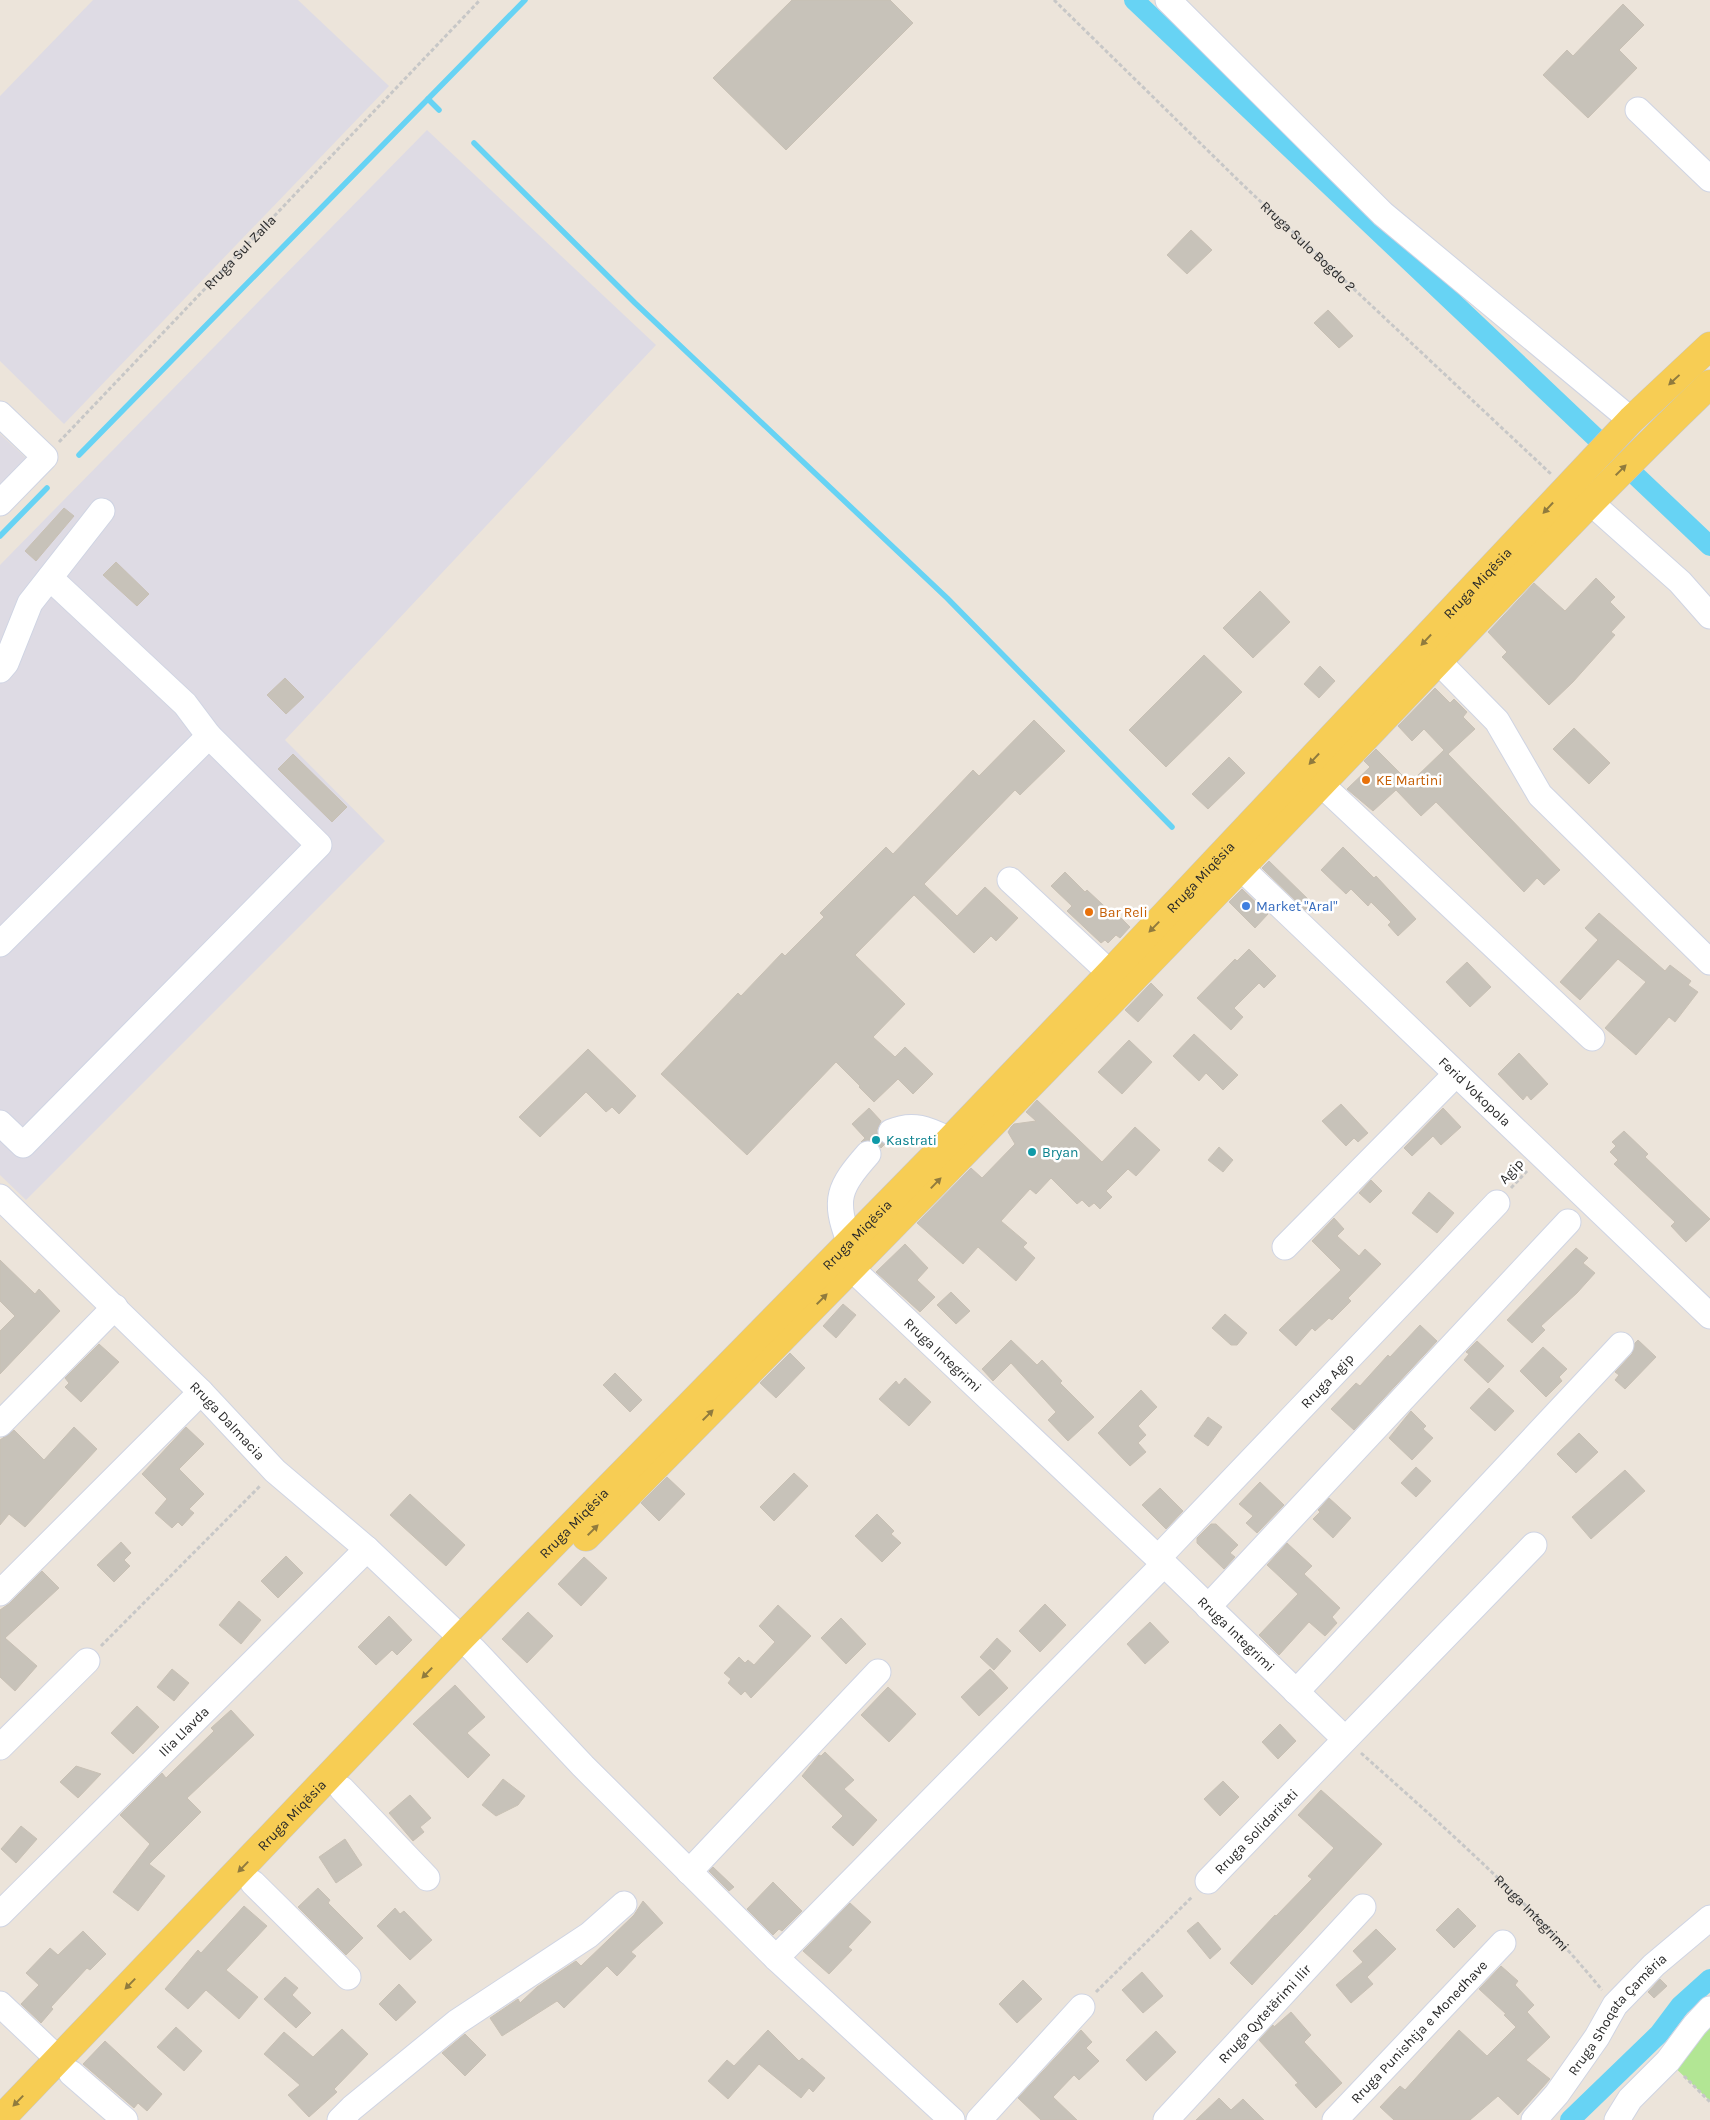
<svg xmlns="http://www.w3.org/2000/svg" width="1710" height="2120" viewBox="0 0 1710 2120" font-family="Karla,sans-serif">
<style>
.industrial{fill:#dedbe4}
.green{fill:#b2e694}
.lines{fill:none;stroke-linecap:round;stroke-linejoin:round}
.stream{stroke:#67d3f4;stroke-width:5.5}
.canal{stroke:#67d3f4;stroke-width:20}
.building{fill:#c7c2b9;stroke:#c8c0b4}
.minor-casing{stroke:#cfd4e3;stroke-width:27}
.major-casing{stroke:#c7c7c7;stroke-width:29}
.path{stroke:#c7c7c7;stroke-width:3;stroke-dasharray:4 2.5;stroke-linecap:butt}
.minor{stroke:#fff;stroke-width:25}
.major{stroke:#f7cd54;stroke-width:28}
.oneway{fill:#907b3e}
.food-dot{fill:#e8710a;stroke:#fff;stroke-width:2}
.shop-dot{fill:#3f7fe0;stroke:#fff;stroke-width:2}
.culture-dot{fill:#0f9aa8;stroke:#fff;stroke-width:2}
.labels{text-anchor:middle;stroke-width:5;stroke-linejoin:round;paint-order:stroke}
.street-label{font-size:14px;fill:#292929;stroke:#fff}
.food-label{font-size:14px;fill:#c56008;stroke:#fff;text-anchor:start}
.shop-label{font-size:14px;fill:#366cbe;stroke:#fff;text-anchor:start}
.culture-label{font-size:14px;fill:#0d838f;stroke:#fff;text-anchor:start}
</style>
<rect width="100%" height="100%" fill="#ece4da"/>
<g class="industrial">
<path d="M93 0H298L389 86 64 424 0 361V96Z"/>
<path d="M427 130 656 345 285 740 385 841 26 1200 0 1175V565Z"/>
<path d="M0 434 27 459 0 486Z"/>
</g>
<path class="green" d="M1710 2017V2101L1668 2061Z"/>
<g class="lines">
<g class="stream">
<path d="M428 99 439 110"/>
<path d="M474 143 635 303 947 598 1172 827"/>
<path d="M79 455 525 0"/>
<path d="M0 536 47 488"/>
</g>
<g class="canal">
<path d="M1134 0 1710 546"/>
<path d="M1570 2120 1659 2034 1680 2006 1710 1979"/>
</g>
</g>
<g class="building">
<path d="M792 0H890L913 23 786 150 713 78Z"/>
<path d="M1623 4 1644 25 1619 50 1637 68 1588 118 1543 75 1567 50 1573 56Z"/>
<path d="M1191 230 1212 250 1187 274 1167 255Z"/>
<path d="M1328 310 1353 336 1339 348 1314 323Z"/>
<path d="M64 508 74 516 36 561 25 551Z"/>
<path d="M116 562 149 594 137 606 103 575Z"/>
<path d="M1596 578 1615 597 1610 602 1625 617 1611 632 1615 635 1573 682 1549 705 1502 657 1507 652 1488 632 1534 583 1565 611Z"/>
<path d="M1260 591 1290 622 1253 658 1223 628Z"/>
<path d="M1204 655 1242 692 1166 767 1129 730Z"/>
<path d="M1320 666 1335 681 1319 698 1304 684Z"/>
<path d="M285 678 304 697 286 714 267 695Z"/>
<path d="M1435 688 1450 703 1454 699 1467 712 1463 717 1475 729 1448 754 1560 870 1544 885 1537 878 1524 892 1436 802 1421 816 1396 790 1373 811 1347 789 1370 767 1364 761 1376 749 1406 779 1409 776 1413 780 1444 750 1424 729 1412 741 1398 726Z"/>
<path d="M1034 720 1065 751 1020 795 1015 790 924 884 957 916 985 887 1018 918 996 941 991 936 974 953 914 895 855 955 905 1004 873 1037 895 1057 905 1047 933 1074 913 1094 898 1079 874 1102 859 1087 860 1086 836 1062 747 1155 661 1074 738 993 741 996 782 953 785 956 824 917 820 913 886 847 893 854 973 770 979 776Z"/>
<path d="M1574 728 1610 763 1589 784 1553 749Z"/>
<path d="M293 754 347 807 332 822 278 769Z"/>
<path d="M1229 757 1245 773 1208 809 1192 794Z"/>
<path d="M1343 847 1374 878 1376 876 1416 919 1398 936 1388 925 1391 922 1371 902 1368 906 1351 889 1346 894 1321 870Z"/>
<path d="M1269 861 1312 903 1305 910 1262 868Z"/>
<path d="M1065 872 1085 892 1087 890 1117 918 1119 916 1130 927 1120 938 1116 935 1108 943 1105 940 1101 943 1067 911 1072 906 1051 886Z"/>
<path d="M1242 889 1268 914 1255 928 1229 902Z"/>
<path d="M1599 913 1665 971 1670 965 1691 981 1688 985 1698 992 1675 1022 1669 1017 1636 1055 1605 1028 1646 982 1618 959 1580 1000 1560 982 1598 940 1585 928Z"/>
<path d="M1249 949 1276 976 1264 988 1259 983 1234 1008 1243 1017 1231 1030 1197 998 1235 959 1237 961Z"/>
<path d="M1467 962 1491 987 1470 1007 1446 982Z"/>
<path d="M1151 983 1163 995 1138 1022 1125 1010Z"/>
<path d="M1194 1034 1238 1075 1223 1090 1206 1073 1199 1081 1173 1056Z"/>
<path d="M1129 1040 1152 1062 1122 1094 1098 1072Z"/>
<path d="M588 1049 636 1096 619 1114 612 1107 606 1112 586 1092 540 1137 519 1117Z"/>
<path d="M1519 1053 1548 1084 1531 1100 1527 1095 1523 1100 1498 1074Z"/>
<path d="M1037 1100 1102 1162 1135 1127 1160 1150 1136 1176 1128 1169 1106 1191 1112 1197 1100 1209 1094 1203 1089 1207 1082 1200 1077 1204 1051 1178 1036 1194 1030 1189 1001 1221 1027 1243 1023 1247 1035 1258 1016 1281 978 1247 963 1264 917 1223 971 1168 982 1178 1015 1144 1008 1132 1011 1127 1014 1124 1036 1121 1026 1112Z"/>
<path d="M1341 1104 1368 1133 1358 1142 1354 1138 1346 1146 1322 1121Z"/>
<path d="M869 1108 881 1121 877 1130 878 1137 885 1144 881 1148 877 1143 871 1140 861 1142 865 1138 852 1124Z"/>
<path d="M1443 1108 1461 1127 1441 1145 1433 1136 1412 1156 1404 1148Z"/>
<path d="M1624 1131 1648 1154 1645 1157 1710 1219 1686 1242 1671 1226 1675 1222 1614 1164 1618 1160 1610 1152 1616 1146 1612 1142Z"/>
<path d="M1219 1147 1233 1160 1223 1172 1208 1160Z"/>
<path d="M1371 1180 1382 1191 1370 1203 1359 1193Z"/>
<path d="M1429 1192 1454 1213 1437 1233 1412 1213Z"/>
<path d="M1334 1218 1344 1229 1337 1236 1359 1256 1365 1249 1381 1264 1348 1298 1351 1301 1332 1320 1329 1318 1315 1331 1312 1328 1296 1346 1279 1330 1341 1270 1312 1241Z"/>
<path d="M905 1244 928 1268 917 1280 935 1297 920 1312 876 1272Z"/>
<path d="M1576 1248 1588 1258 1583 1263 1595 1273 1577 1293 1541 1326 1545 1330 1532 1343 1507 1320Z"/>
<path d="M0 1260 35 1294 39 1289 60 1311 0 1374V1331L15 1316 0 1301Z"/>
<path d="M951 1292 970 1311 956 1324 937 1305Z"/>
<path d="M843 1304 856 1315 836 1338 823 1326Z"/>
<path d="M1225 1314 1247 1333 1237 1345H1231L1212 1328Z"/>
<path d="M1420 1325 1437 1341 1354 1430 1331 1409 1356 1383 1360 1386 1388 1355 1390 1357Z"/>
<path d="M1011 1340 1037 1365 1042 1360 1062 1381 1060 1383 1094 1417 1068 1441 1048 1420 1056 1412 1011 1363 993 1381 982 1369Z"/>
<path d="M1638 1340 1656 1357 1625 1389 1615 1380 1619 1375 1615 1372 1632 1354 1635 1343Z"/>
<path d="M1477 1341 1504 1366 1488 1383 1464 1360 1469 1354 1466 1352Z"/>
<path d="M99 1344 119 1362 81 1402 65 1387 69 1383 65 1378Z"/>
<path d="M1543 1347 1567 1369 1559 1377 1562 1381 1546 1397 1520 1371Z"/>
<path d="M790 1353 805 1368 776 1398 760 1383Z"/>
<path d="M615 1373 642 1400 630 1412 603 1385Z"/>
<path d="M905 1378 931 1402 909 1426 879 1399 896 1381 899 1385Z"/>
<path d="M1489 1388 1514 1411 1495 1431 1470 1408Z"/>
<path d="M1141 1390 1157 1407 1138 1426 1146 1435 1138 1443 1146 1452 1130 1466 1098 1433Z"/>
<path d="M1411 1411 1426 1426 1423 1429 1433 1438 1412 1460 1389 1438Z"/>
<path d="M1208 1417 1222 1427 1208 1446 1194 1436Z"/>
<path d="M74 1427 97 1449 25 1527 9 1514 0 1525V1440L14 1430 44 1460Z"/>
<path d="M186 1427 204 1444 179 1469 204 1494 189 1509 194 1513 182 1526 178 1522 172 1528 155 1513 167 1499 142 1474Z"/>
<path d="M1579 1433 1598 1452 1576 1473 1557 1454Z"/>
<path d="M1416 1467 1431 1481 1416 1497 1401 1483Z"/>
<path d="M1625 1470 1645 1491 1591 1539 1572 1517Z"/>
<path d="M794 1473 808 1486 774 1521 760 1507Z"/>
<path d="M667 1477 685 1494 659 1521 641 1503Z"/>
<path d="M1260 1482 1284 1505 1257 1533 1246 1523 1253 1516 1239 1504Z"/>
<path d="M1160 1488 1183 1511 1166 1529 1142 1505Z"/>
<path d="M410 1494 465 1545 446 1566 390 1515Z"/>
<path d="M1329 1498 1351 1518 1333 1538 1313 1519 1320 1512 1318 1510Z"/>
<path d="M877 1514 894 1531 891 1534 901 1543 882 1562 855 1536Z"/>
<path d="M1211 1524H1216L1238 1545 1230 1553 1235 1557 1224 1569 1197 1543V1538Z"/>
<path d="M121 1542 131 1553 124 1560 130 1566 114 1582 97 1565Z"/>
<path d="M1287 1543 1312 1566 1304 1574 1340 1608 1332 1617 1337 1623 1325 1636 1309 1622 1279 1655 1259 1635 1298 1594 1267 1565Z"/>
<path d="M286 1556 303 1573 278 1598 261 1581Z"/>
<path d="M584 1557 607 1578 581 1606 558 1584Z"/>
<path d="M42 1571 59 1588 5 1638 37 1666 15 1691 0 1677V1610L10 1603Z"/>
<path d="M239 1601 261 1620 241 1644 219 1625Z"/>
<path d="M1045 1604 1066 1625 1040 1652 1019 1631Z"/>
<path d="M778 1605 811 1636 751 1698 745 1691 741 1695 728 1683 731 1679 724 1673 739 1657 745 1663 748 1660 754 1665 775 1642 759 1626Z"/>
<path d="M528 1612 553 1636 527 1663 502 1639Z"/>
<path d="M389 1616 412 1640 397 1655 392 1650 376 1665 358 1647Z"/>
<path d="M841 1618 866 1644 846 1664 821 1638Z"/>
<path d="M1150 1622 1169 1642 1145 1664 1127 1644Z"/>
<path d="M997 1638 1011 1651 994 1670 980 1657Z"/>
<path d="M172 1669 189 1683 174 1701 157 1687Z"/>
<path d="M990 1669 1008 1688 979 1716 961 1697Z"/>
<path d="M455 1685 485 1717 467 1733 490 1755 468 1778 413 1724Z"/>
<path d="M888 1687 916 1714 889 1742 861 1715Z"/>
<path d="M137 1706 159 1727 133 1754 111 1733Z"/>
<path d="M231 1710 254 1735 187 1798 201 1812 149 1864 165 1876 138 1911 113 1892 150 1844 120 1815 162 1773 166 1778 214 1731 211 1728Z"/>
<path d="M1280 1724 1296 1741 1278 1759 1262 1742Z"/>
<path d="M825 1752 854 1780 844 1789 877 1820 853 1846 832 1827 843 1816 802 1776 819 1755 821 1756Z"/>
<path d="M76 1766 101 1774 78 1798 60 1782Z"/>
<path d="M503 1779 525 1796 518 1805 496 1816 482 1805Z"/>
<path d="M1223 1781 1239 1797 1220 1816 1204 1799Z"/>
<path d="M1321 1790 1382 1844 1252 1985 1230 1963 1275 1915 1276 1916 1312 1879 1308 1876 1334 1848 1298 1815Z"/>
<path d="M410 1795 431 1818 420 1827 424 1832 413 1841 389 1813Z"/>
<path d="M21 1826 37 1839 16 1863 1 1849Z"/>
<path d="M345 1839 362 1865 336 1883 319 1857Z"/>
<path d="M713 1867 734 1887 729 1891 709 1871Z"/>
<path d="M773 1882 802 1911 782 1931 779 1929 773 1935 747 1909Z"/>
<path d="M318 1888 330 1900 328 1903 363 1938 346 1955 298 1907Z"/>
<path d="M643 1901 663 1923 631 1952 636 1956 617 1976 607 1966 564 2008 557 2001 502 2036 490 2018 518 1999 520 2003 537 1987 576 1961 581 1966 634 1915Z"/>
<path d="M850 1903 871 1922 848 1947 852 1950 829 1974 803 1951Z"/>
<path d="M244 1906 267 1926 226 1970 258 1997 239 2019 206 1990 188 2009 165 1989 198 1950 201 1953Z"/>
<path d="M395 1908 400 1914 404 1911 432 1940 410 1960 377 1926Z"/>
<path d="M1458 1908 1476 1926 1454 1948 1436 1930Z"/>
<path d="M1198 1922 1221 1949 1210 1959 1187 1931Z"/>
<path d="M1376 1929 1396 1949 1367 1977 1373 1984 1351 2003 1336 1985 1363 1962 1353 1951Z"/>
<path d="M83 1931 106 1954 90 1970 87 1968 51 2007 53 2009 41 2023 21 2004 39 1985 26 1973 50 1948 58 1955Z"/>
<path d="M1501 1966 1518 1981 1515 1985 1534 2005 1527 2012 1550 2037 1526 2060 1550 2079 1518 2115 1498 2096 1470 2120H1394L1380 2107 1400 2086 1405 2090 1459 2030 1487 2056 1516 2027 1504 2015 1506 2014 1479 1989Z"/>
<path d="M1142 1972 1163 1996 1143 2013 1122 1990Z"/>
<path d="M285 1977 298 1988 292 1995 311 2013 296 2028 264 1999Z"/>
<path d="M1660 1979 1667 1986 1654 1998 1648 1992Z"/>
<path d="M1023 1980 1042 1999 1017 2023 999 2004Z"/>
<path d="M399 1984 416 2002 396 2021 379 2004Z"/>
<path d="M1291 2012 1311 2035 1304 2042 1342 2083 1316 2108 1295 2085 1298 2083 1259 2040 1273 2025 1274 2027Z"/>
<path d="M176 2027 202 2051 184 2071 157 2047Z"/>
<path d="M342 2029 368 2054 334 2089 337 2092 309 2117 288 2095 300 2085 264 2054 284 2032 313 2057Z"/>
<path d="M768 2030 799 2061 802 2058 825 2078 813 2092 809 2088 801 2098 759 2064 728 2099 708 2081 727 2060 734 2066Z"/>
<path d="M1081 2030 1092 2042 1086 2048 1099 2061 1079 2080 1074 2075 1053 2097 1077 2120H1041L1018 2098Z"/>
<path d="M1156 2031 1176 2052 1146 2081 1126 2060Z"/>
<path d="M465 2034 486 2055 465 2076 442 2053Z"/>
<path d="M105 2041 162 2094 147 2111 138 2103 134 2108 83 2064Z"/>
<path d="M1219 2098 1231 2110 1243 2099 1264 2120H1196Z"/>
</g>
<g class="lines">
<defs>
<g id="minor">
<path d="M1168 0 1383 214 1631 420"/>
<path d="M1638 110 1710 179"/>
<path d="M0 414 45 457 0 503"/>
<path d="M1590 502 1680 582 1710 616"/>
<path d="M50 578 185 704 209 736"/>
<path d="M1438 661 1497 721 1540 795 1710 962"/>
<path d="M0 670 6 663 30 603 102 511"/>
<path d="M1321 784 1592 1038"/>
<path id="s4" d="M1240 867 1710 1316"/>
<path d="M1010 880 1110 973"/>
<path d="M0 944 209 736 319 845 23 1145 0 1123"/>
<path d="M891 1132C914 1122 929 1130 950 1140"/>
<path id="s5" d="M0 1197 201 1392 275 1471 367 1549 474 1650 583 1766 776 1958 952 2120"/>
<path d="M849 1241C833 1199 839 1187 868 1154"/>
<path d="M1285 1247 1456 1074"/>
<path id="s6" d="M852 1269 1158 1558 1345 1739"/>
<path d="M0 1424 115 1307"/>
<path id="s7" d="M1158 1558 1497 1203"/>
<path d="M0 1593 201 1392"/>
<path d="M1208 1607 1568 1222"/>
<path d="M1296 1692 1621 1345"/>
<path d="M0 1747 87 1661"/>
<path d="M342 1789 427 1878"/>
<path d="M689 1872 878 1672"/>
<path id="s8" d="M1208 1881 1534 1545"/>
<path d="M253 1883 348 1977"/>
<path id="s9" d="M0 1914 367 1549"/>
<path d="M776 1958 1164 1564"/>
<path d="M0 2004 58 2059"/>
<path d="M71 2073 125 2120"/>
<path d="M340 2120 352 2108 457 2022 589 1935 624 1904"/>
<path d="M979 2120 1082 2007"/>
<path id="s10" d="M1166 2120 1363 1907"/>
<path id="s11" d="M1335 2120 1503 1943"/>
<path id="s12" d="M1534 2120 1557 2094 1597 2037 1615 2005 1654 1965 1710 1918"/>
<path d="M1617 2120 1630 2099 1668 2061 1695 2025 1710 2009"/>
</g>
<g id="major">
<path d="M586 1537C833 1288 1078 1037 1321 784 1450 650 1576 513 1710 384"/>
<path id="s13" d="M0 2120 461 1638 950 1140 1110 973 1631 420 1710 346"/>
</g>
</defs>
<use href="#minor" class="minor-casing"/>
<use href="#major" class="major-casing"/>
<g class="path">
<path id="s1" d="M1054 0 1243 185 1551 474"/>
<path id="s2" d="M59 442 480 0"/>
<path d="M1511 1188 1527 1171"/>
<path d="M101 1646 260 1486"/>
<path id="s3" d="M1361 1753C1445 1828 1530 1902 1602 1990"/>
<path d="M1096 1992 1193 1896"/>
<path d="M1684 2076 1710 2102"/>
</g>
<use href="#minor" class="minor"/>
<use href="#major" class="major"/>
</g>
<defs><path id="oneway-solid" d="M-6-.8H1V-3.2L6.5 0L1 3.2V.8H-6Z" transform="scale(1.25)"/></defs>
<g class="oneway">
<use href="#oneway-solid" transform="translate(1674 380) rotate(137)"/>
<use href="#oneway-solid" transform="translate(1621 470) rotate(-45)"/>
<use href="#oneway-solid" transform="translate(1548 508) rotate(133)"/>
<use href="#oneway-solid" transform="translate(1426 640) rotate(133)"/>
<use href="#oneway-solid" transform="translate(1314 759) rotate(133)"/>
<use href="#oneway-solid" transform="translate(1154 927) rotate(134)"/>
<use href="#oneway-solid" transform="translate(936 1183) rotate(-46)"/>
<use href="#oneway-solid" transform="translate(822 1299) rotate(-45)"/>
<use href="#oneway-solid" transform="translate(708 1415) rotate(-45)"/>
<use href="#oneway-solid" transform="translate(593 1530) rotate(-45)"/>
<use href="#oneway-solid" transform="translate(427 1673) rotate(134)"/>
<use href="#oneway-solid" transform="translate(243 1867) rotate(134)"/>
<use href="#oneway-solid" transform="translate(130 1984) rotate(134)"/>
<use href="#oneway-solid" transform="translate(18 2101) rotate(134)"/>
</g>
<g class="food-dot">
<circle cx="1366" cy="780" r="5"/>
<circle cx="1089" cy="912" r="5"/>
</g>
<circle class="shop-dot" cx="1246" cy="906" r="5"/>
<g class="culture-dot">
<circle cx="876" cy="1140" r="5"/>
<circle cx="1032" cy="1152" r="5"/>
</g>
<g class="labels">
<g class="street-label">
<text dy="5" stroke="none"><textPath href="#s1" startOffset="354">Rruga Sulo Bogdo 2</textPath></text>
<text dy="5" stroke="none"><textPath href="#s2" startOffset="262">Rruga Sul Zalla</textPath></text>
<text dy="5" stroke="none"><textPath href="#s13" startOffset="2132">Rruga Miqësia</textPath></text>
<text dy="5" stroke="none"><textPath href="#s13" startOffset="1728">Rruga Miqësia</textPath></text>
<text dy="5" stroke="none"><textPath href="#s4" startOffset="325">Ferid Vokopola</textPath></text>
<text transform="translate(1511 1171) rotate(-47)" y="5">Agip</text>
<text dy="5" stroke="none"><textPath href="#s13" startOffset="1232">Rruga Miqësia</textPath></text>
<text dy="5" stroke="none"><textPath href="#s6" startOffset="125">Rruga Integrimi</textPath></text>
<text dy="5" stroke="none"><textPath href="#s7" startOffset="245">Rruga Agip</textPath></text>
<text dy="5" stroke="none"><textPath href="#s5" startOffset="319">Rruga Dalmacia</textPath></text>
<text dy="5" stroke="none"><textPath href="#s13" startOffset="828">Rruga Miqësia</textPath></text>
<text dy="5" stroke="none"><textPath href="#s6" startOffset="530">Rruga Integrimi</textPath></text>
<text dy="5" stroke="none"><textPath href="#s9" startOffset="259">Ilia Llavda</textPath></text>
<text dy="5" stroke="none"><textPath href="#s13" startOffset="422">Rruga Miqësia</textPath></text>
<text dy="5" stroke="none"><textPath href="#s8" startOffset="69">Rruga Solidariteti</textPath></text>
<text dy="5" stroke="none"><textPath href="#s3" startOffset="234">Rruga Integrimi</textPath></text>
<text dy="5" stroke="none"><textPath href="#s10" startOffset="145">Rruga Qytetërimi Ilir</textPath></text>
<text dy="5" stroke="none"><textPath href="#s12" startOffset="135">Rruga Shoqata Çamëria</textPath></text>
<text dy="5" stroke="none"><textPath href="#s11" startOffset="122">Rruga Punishtja e Monedhave</textPath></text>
</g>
<g class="food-label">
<text x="1376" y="785">KE Martini</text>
<text x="1099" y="917">Bar Reli</text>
</g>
<g class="shop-label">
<text x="1256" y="911">Market "Aral"</text>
</g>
<g class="culture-label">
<text x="886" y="1145">Kastrati</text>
<text x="1042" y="1157">Bryan</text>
</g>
</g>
</svg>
